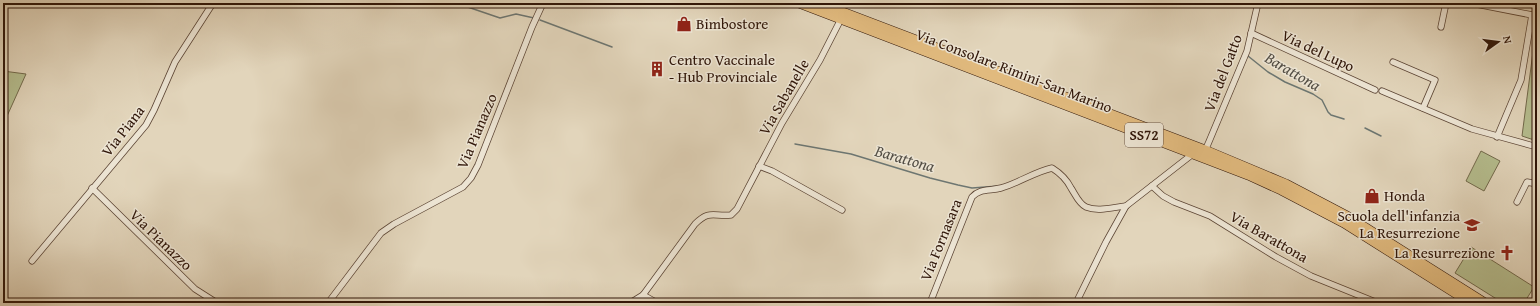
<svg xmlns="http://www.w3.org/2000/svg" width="1540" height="306" viewBox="0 0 1540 306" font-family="'Gentium Book Plus',serif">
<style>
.green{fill:#b5bd8e;stroke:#72694b}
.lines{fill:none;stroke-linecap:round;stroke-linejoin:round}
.stream{stroke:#6d7671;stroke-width:1.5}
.street-casing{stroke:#5c4535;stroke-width:7}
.primary-casing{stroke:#2f1508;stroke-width:10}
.street{stroke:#ece4d3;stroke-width:5.5}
.primary{stroke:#e1ba7e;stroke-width:9}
.labels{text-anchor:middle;stroke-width:3;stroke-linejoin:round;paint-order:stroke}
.shield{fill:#ece4d3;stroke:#685345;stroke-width:1}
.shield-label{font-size:14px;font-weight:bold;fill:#2f1508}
.poi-label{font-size:15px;fill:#2f1508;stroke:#ece4d3;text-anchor:start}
.street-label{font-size:15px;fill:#2f1508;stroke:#ece4d3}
.water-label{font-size:16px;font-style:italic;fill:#534e45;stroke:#ece4d3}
</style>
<rect width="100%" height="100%" fill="#e2d5bb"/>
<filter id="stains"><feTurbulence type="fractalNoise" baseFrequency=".005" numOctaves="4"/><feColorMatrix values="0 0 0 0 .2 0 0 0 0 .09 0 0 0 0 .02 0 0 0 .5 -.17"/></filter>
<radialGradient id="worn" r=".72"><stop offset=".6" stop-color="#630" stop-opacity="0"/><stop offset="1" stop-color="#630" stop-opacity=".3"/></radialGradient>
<g class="green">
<path d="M1537 21V141L1522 136Z"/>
<path d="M3 71 26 74 3 125Z"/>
<path d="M1481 151 1500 161 1484 191 1466 181Z"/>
<path d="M1471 247 1534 287 1524 303H1503L1455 273Z"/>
</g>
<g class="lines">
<g class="stream">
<path d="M456 3 500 18 516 14 534 18"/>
<path d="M540 20 612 47"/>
<path d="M1248 56 1268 72 1285 82 1313 94 1322 100 1328 112 1331 115 1344 119"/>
<path d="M1365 128 1381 136"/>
<path d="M795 144 851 154 930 178 958 185 972 188 999 186"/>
</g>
<defs>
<g id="street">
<path d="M1471 3 1532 15 1521 80 1497 137"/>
<path d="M1441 27 1446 3"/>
<path d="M1251 33 1375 90"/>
<path d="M1393 62 1435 80 1423 108"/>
<path d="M1382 91 1472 129 1537 147"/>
<path d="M1203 151 1205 150 1208 144 1247 51 1258 3"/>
<path d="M759 166 772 171 842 210"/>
<path d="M1152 186 1163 196 1174 202 1210 216 1276 257 1311 276 1378 303"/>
<path d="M92 188 195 289 217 303"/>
<path d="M1517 202 1527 182 1537 184"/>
<path d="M32 261 146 125 154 110 175 62 213 3"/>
<path d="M643 295 657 303"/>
<path d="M328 303 381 233 394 224 463 187 471 178 478 165 532 27 543 3"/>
<path d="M630 303 643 295 695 224C710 209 714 217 731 215L737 209 782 123 820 60 841 19"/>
<path d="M930 303 972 197C980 188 990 191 1001 188 1019 183 1034 172 1052 168 1060 173 1067 180 1071 188 1075 194 1079 204 1086 207 1098 212 1114 207 1126 206"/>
<path d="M1076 303 1106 242 1126 206 1194 153"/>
</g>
<g id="primary">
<path d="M799 3 1248 175 1281 190 1344 223 1471 303"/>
<path d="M819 3 1205 150 1286 184 1347 216 1485 303"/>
</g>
</defs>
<use href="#street" class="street-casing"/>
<use href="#primary" class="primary-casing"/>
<use href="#street" class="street"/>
<use href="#primary" class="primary"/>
</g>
<defs>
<symbol id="shop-bare" viewBox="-9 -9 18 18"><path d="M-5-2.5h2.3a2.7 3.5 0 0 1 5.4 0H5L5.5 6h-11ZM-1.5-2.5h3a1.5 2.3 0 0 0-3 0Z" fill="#8f2418" stroke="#ece4d3" stroke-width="2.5" paint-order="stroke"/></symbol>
<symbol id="building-bare" viewBox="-9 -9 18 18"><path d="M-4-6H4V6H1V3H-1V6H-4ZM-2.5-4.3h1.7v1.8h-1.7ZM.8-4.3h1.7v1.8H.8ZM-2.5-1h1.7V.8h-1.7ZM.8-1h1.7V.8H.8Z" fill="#8f2418" stroke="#ece4d3" stroke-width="2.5" paint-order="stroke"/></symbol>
<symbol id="school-bare" viewBox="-9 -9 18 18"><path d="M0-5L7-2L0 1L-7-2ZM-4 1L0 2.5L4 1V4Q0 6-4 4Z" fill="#8f2418" stroke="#ece4d3" stroke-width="2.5" paint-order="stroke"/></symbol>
<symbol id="church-bare" viewBox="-9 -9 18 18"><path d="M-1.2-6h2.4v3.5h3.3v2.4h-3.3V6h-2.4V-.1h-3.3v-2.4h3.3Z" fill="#8f2418" stroke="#ece4d3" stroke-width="2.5" paint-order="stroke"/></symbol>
</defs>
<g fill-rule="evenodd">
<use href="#shop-bare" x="673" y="13" width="22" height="22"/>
<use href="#building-bare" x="646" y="58" width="22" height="22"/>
<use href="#shop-bare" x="1361" y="185" width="22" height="22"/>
<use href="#school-bare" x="1461" y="214" width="22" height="22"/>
<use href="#church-bare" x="1496" y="242" width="22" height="22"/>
</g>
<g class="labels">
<rect class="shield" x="1125" y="123" width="38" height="24" rx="3"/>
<g class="shield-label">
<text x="1144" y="140">SS72</text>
</g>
<g class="poi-label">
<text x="696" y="29">Bimbostore</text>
<text x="669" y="65">Centro Vaccinale<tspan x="669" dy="17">- Hub Provinciale</tspan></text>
<text x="1384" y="201">Honda</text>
<text x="1460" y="221" text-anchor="end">Scuola dell'infanzia<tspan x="1460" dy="17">La Resurrezione</tspan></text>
<text x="1495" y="258" text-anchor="end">La Resurrezione</text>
</g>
<g class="street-label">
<text transform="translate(1318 51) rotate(25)" y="5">Via del Lupo</text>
<text transform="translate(1014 71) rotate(21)" y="5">Via Consolare Rimini-San Marino</text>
<text transform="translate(1223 73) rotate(-69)" y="5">Via del Gatto</text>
<text transform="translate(784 97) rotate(-60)" y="5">Via Sabanelle</text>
<text transform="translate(123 131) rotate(-52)" y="5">Via Piana</text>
<text transform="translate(477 131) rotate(-67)" y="5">Via Pianazzo</text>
<text transform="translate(1269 237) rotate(30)" y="5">Via Barattona</text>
<text transform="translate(161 240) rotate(44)" y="5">Via Pianazzo</text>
<text transform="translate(941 240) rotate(-68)" y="5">Via Fornasara</text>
</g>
<g class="water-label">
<text transform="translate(1293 71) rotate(30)" y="6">Barattona</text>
<text transform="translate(905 158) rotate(16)" y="6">Barattona</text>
</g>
</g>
<rect width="1540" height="306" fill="none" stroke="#e2d5bb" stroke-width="16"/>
<rect x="4" y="4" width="1532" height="298" fill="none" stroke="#2f1508" stroke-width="2"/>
<rect x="8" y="8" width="1524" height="290" fill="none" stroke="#2f1508"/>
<g transform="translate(1498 42) rotate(76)" stroke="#ece4d3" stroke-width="3" paint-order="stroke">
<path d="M0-3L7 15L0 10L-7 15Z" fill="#2f1508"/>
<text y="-6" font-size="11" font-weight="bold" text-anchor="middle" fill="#2f1508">N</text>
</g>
<rect width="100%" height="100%" filter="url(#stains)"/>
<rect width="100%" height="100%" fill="url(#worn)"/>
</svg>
